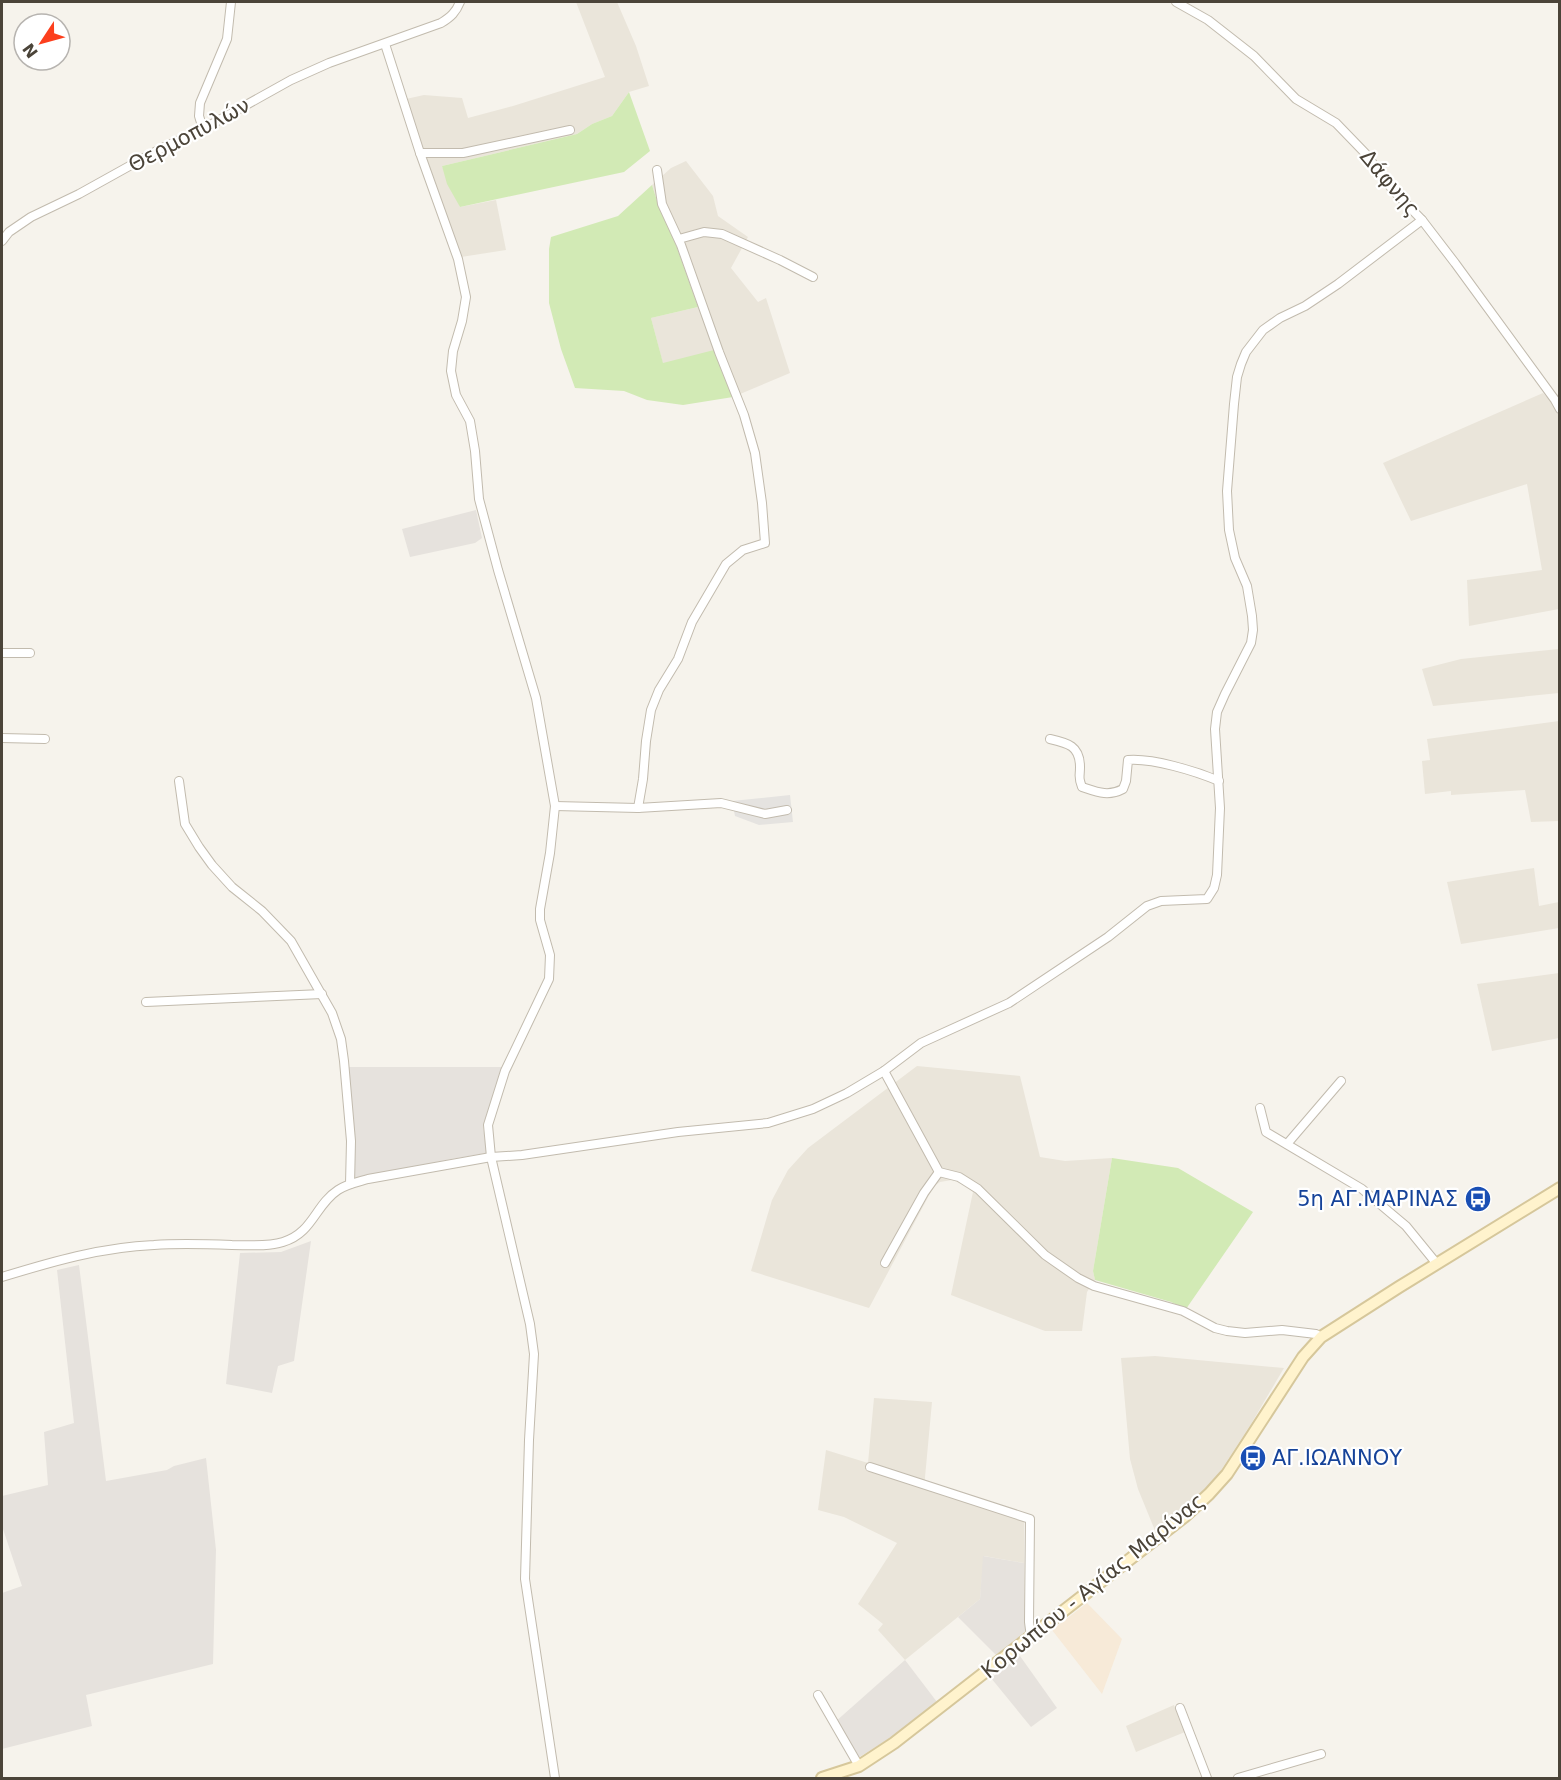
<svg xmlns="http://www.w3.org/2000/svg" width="1561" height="1780" viewBox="0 0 1561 1780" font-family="'DejaVu Sans',sans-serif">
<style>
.residential{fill:#eae5da}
.commercial{fill:#f7ead8}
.industrial{fill:#e6e2dd}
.green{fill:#d2eab5}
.parking{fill:#e5e3e0}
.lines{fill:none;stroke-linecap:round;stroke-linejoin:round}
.street-casing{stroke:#c2bbae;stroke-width:10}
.secondary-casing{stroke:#d6c79b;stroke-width:14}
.street{stroke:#fff;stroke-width:8}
.secondary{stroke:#fff3cd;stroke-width:10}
.labels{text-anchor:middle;stroke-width:4.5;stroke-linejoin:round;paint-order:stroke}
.street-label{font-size:21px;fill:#4b4439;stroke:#fff}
.transit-label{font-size:21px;fill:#164399;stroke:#fff;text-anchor:end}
</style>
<rect width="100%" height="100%" fill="#f6f3ec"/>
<g class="residential">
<path d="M576 2H617L636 46 649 86 629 92 612 116 592 124 577 134 442 166 460 207 496 200 506 250 461 257 406 99 424 95 462 98 468 118 513 106 605 77Z"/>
<path d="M686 161 713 196 718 216 748 237 731 268 758 302 766 298 790 373 733 397 663 364 651 318 698 307 675 242 659 207 652 185 671 168Z"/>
<path d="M1543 393 1548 398 1559 394V609L1469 626 1467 580 1542 570 1527 484 1411 521 1383 463Z"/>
<path d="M1559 649V693L1433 706 1422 669 1461 659Z"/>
<path d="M1559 721V821L1531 822 1525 790 1451 795V791L1425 794 1422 761 1430 760 1427 739Z"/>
<path d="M1534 868 1539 906 1559 902V928L1461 944 1447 882Z"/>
<path d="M1559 973V1038L1492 1051 1477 984Z"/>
<path d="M917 1066 1020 1076 1040 1157 1065 1161 1112 1158 1093 1271 1095 1280 1087 1292 1082 1331H1045L951 1295 973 1192 963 1184 952 1180 940 1182 934 1186 869 1308 751 1271 772 1200 788 1170 808 1148Z"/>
<path d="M1155 1356 1284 1368 1251 1424 1216 1478 1180 1514 1156 1533 1138 1489 1130 1459 1121 1358Z"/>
<path d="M874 1398 932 1402 924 1488 1024 1521V1563L984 1556 980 1599 905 1660 878 1630 883 1624 858 1604 897 1543 844 1517 818 1510 826 1450 868 1463Z"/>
<path d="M1174 1705 1185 1732 1136 1752 1126 1726Z"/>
</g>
<path class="commercial" d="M1087 1603 1122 1639 1102 1694 1052 1630Z"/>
<g class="industrial">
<path d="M476 510 482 538 475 543 410 557 402 529Z"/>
<path d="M347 1067H504L483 1127 487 1153 451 1159 373 1176 355 1181 353 1177 355 1154Z"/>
<path d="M311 1241 294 1361 278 1366 272 1393 226 1384 240 1253 281 1252Z"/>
<path d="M79 1265 106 1481 167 1470 174 1466 206 1458 216 1550 213 1664 86 1695 92 1726 2 1749V1593L22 1586 2 1526V1496L48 1485 44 1432 74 1423 57 1270Z"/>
<path d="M983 1556 1024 1563V1617L1026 1634 997 1656 958 1617 980 1599Z"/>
<path d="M1020 1656 1057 1708 1031 1727 991 1678Z"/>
<path d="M905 1660 937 1702 893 1736 858 1758 834 1723Z"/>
</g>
<g class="green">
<path d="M629 92 650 151 624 172 460 207 447 184 442 166 577 134 592 124 612 116Z"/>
<path d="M652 185 659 207 675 242 698 307 651 318 663 363 714 350 733 397 683 405 647 400 624 391 575 388 561 349 549 303V249L551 237 618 216Z"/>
<path d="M1112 1158 1178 1168 1253 1212 1186 1309 1171 1302 1095 1280 1093 1271Z"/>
</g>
<path class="parking" d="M790 795 793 822 759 825 735 816 732 801Z"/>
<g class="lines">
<defs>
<g id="street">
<path d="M1176 2 1208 20 1254 56 1296 99 1336 123 1365 153 1392 189 1422 220 1455 263 1555 400 1560 409"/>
<path d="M385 44 420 153 458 259 466 297 462 321 453 351 451 371 456 395 470 421 475 451 479 499 498 570 536 698 555 806 550 853 540 909V920L550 955 549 979 505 1071 488 1125 491 1157 530 1324 534 1354 529 1440 525 1579 555 1778"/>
<path d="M203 129 199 116 200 103 227 39 231 2"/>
<path d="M420 153H463L570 130"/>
<path d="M679 239 704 232 722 234 780 260 813 277"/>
<path d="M2 241 9 232 31 217 79 194 160 149 203 129 291 80 329 63 441 23C451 17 456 12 460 2"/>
<path d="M2 653H30"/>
<path d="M2 738 45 739"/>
<path d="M1050 739C1068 743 1080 746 1080 767 1080 777 1078 777 1082 787 1097 792 1108 797 1123 789L1126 781 1128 760C1153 758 1195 771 1219 781"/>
<path d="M179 781 185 824 199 847 212 865 232 887 262 911 291 941 332 1013 341 1039 344 1061 351 1141 350 1184"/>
<path d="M555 806 638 808 721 803 765 814 787 810"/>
<path d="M638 808 643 779 646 741 651 710 659 690 678 659 692 622 726 564 743 550 765 543 762 503 755 453 744 415 719 352 681 245 662 204 657 170"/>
<path d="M146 1002 322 994"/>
<path d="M884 1071 939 1172 959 1177 978 1189 1045 1255 1078 1278 1094 1286 1183 1311 1215 1328 1227 1331 1245 1333 1282 1330 1316 1334 1321 1337"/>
<path d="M1260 1108 1266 1132 1362 1189 1406 1226 1437 1264"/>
<path d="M1287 1144 1341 1081"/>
<path d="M885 1263 924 1193 939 1172"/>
<path d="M2 1277C51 1262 102 1247 154 1245 180 1243 206 1244 232 1245 248 1245 267 1247 283 1242 313 1233 315 1205 338 1190 347 1184 358 1182 368 1179L491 1157 522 1155 678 1132 768 1123 813 1109 847 1093 884 1071 921 1043 1009 1003 1108 937 1147 906 1161 901 1207 899 1214 888 1217 875 1220 808 1215 729 1217 712 1225 694 1251 643 1253 630 1252 616 1247 586 1235 558 1229 530 1227 491 1234 404 1237 377 1241 364 1246 352 1263 330 1280 318 1305 306 1338 284 1422 220"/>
<path d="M870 1467 1030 1519 1029 1622 1031 1637"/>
<path d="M818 1695 859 1766"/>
<path d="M1180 1708 1207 1778"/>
<path d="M1238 1778 1321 1754"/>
</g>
<path id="secondary" d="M822 1778 859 1766 894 1743 1184 1517 1209 1494 1227 1474 1303 1357 1321 1337 1399 1287 1560 1188"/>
</defs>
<use href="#street" class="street-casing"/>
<use href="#secondary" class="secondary-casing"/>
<use href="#street" class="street"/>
<use href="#secondary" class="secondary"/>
</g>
<defs>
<symbol id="bus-disc" viewBox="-11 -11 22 22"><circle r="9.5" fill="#1a4fb4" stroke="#fff"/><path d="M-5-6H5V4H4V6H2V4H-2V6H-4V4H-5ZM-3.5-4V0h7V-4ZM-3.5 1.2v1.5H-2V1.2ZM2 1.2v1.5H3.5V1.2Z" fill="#fff"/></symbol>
</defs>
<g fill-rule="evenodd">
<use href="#bus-disc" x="1463" y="1184" width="30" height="30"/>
<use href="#bus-disc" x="1238" y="1443" width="30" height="30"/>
</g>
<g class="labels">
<g class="street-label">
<text transform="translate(189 135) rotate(-28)" y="7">Θερμοπυλών</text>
<text transform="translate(1390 183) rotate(50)" y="7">Δάφνης</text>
<text transform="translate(1093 1586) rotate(-39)" y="7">Κορωπίου - Αγίας Μαρίνας</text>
</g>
<g class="transit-label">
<text x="1458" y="1206">5η ΑΓ.ΜΑΡΙΝΑΣ</text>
<text x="1272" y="1465" text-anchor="start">ΑΓ.ΙΩΑΝΝΟΥ</text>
</g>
</g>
<rect width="1561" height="1780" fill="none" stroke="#4b4439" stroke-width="6"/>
<g transform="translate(42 42) rotate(234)"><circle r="28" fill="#ffffff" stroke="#b7b4b0" stroke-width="1.5"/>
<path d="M0-4.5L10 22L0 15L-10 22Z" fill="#fc3f1d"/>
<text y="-9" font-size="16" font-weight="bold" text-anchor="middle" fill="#4b4439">N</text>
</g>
</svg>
